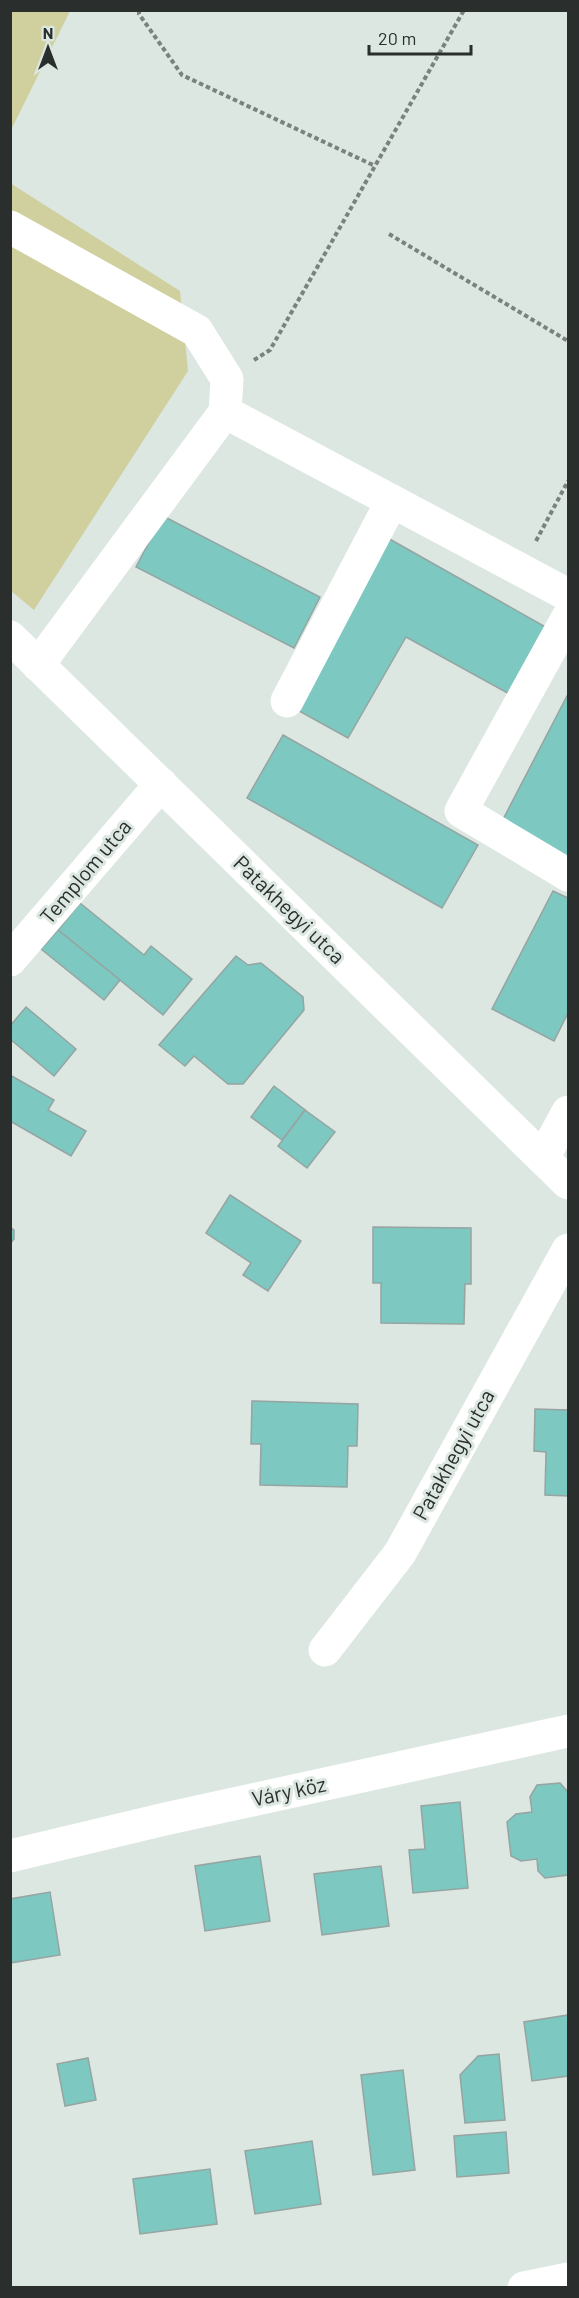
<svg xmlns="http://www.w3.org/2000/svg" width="579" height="2298" viewBox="0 0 579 2298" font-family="Barlow,sans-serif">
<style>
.green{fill:#d0d09f}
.building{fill:#7dc8c0;stroke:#96a4a2;stroke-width:1.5}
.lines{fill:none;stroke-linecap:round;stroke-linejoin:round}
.path{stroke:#7b827e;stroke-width:4;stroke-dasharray:4.5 3;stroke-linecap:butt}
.minor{stroke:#fff;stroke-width:33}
.labels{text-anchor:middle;stroke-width:6;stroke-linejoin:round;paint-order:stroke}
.street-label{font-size:21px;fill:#2a2e2c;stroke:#dbe7e0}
</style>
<rect width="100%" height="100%" fill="#dbe7e0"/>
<g class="green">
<path d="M11 10 70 11 11 130 10 11Z"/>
<path d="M10 183 180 291 188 371 34 610 11 591Z"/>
</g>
<g class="building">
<path d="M163 516 320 597 294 648 136 567Z"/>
<path d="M386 537 551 630 513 696 406 637 348 738 290 706Z"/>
<path d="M568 694V865L498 829Z"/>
<path d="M283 735 478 845 442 908 247 798Z"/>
<path d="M553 891 568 898V1013L554 1041 492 1009Z"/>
<path d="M80 903 144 955 151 946 192 979 163 1015 58 930Z"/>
<path d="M58 930 120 980 104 1000 41 949Z"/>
<path d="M236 956 248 965 261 963 303 997 304 1010 243 1084H228L194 1056 185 1066 159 1045Z"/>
<path d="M26 1007 76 1049 54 1076 10 1039V1026Z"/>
<path d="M10 1075 54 1100 48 1110 86 1131 71 1156 10 1121Z"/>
<path d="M274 1086 305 1110 282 1140 251 1117Z"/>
<path d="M305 1110 335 1132 307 1168 278 1146Z"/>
<path d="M230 1195 301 1241 268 1291 243 1275 251 1263 206 1233Z"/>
<path d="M10 1227 14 1230V1239L10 1244Z"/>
<path d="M373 1227 471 1228V1284H465L464 1324 381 1323V1283H373Z"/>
<path d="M252 1401 358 1404 357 1446H348L347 1487 260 1485 261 1444H251Z"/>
<path d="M535 1409 568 1410V1496L545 1495 546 1452 534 1451Z"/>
<path d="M560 1783 568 1792V1875L545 1878 538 1871 537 1859 521 1861 511 1856 507 1822 516 1814 532 1812 530 1797 537 1785Z"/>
<path d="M460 1802 468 1888 413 1893 409 1850 425 1849 421 1806Z"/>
<path d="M260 1856 270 1921 205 1931 195 1866Z"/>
<path d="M381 1866 389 1926 322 1935 314 1874Z"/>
<path d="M50 1892 60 1955 10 1963V1899Z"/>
<path d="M568 2015V2076L532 2081 524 2022Z"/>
<path d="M499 2054 505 2120 465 2123 460 2075 478 2056Z"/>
<path d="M88 2058 96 2100 65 2106 57 2064Z"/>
<path d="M403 2070 415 2170 373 2175 361 2075Z"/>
<path d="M506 2132 509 2173 457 2177 454 2136Z"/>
<path d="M312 2141 321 2204 255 2214 245 2151Z"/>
<path d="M210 2169 217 2224 140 2234 133 2179Z"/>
</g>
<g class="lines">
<g class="path">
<path d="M139 10V14L182 75 375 166"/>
<path d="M389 234 568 341"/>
<path d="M254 360 270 350 464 10"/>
<path d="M536 541 568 481"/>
</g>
<g class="minor">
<path d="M10 227 197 331 227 379 225 412 38 665"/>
<path d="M225 412 568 595"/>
<path d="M568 617 461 811 568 875"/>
<path d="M10 637 568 1183"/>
<path d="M287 701 392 501"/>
<path d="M10 960 161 784"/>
<path d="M543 1158 568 1112"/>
<path d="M325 1650 400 1553 568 1250"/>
<path d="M10 1856 165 1819 568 1731"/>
<path d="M524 2288 568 2279"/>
</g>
</g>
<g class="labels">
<g class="street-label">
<text transform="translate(86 872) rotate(-50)" y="7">Templom utca</text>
<text transform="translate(289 910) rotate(44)" y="7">Patakhegyi utca</text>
<text transform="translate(454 1455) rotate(-61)" y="7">Patakhegyi utca</text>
<text transform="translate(289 1792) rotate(-12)" y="7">Váry köz</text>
</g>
</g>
<rect width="579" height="2298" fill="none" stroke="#2a2e2c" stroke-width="24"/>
<g transform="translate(48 48)" stroke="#dbe7e0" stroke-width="4.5" paint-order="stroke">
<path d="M0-4.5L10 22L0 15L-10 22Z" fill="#2a2e2c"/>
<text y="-9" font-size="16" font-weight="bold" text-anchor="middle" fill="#2a2e2c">N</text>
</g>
<path d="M369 45v9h102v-9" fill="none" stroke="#2a2e2c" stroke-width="3"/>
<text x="378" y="45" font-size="18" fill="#2a2e2c" stroke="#dbe7e0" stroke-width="4.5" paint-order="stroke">20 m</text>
</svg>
